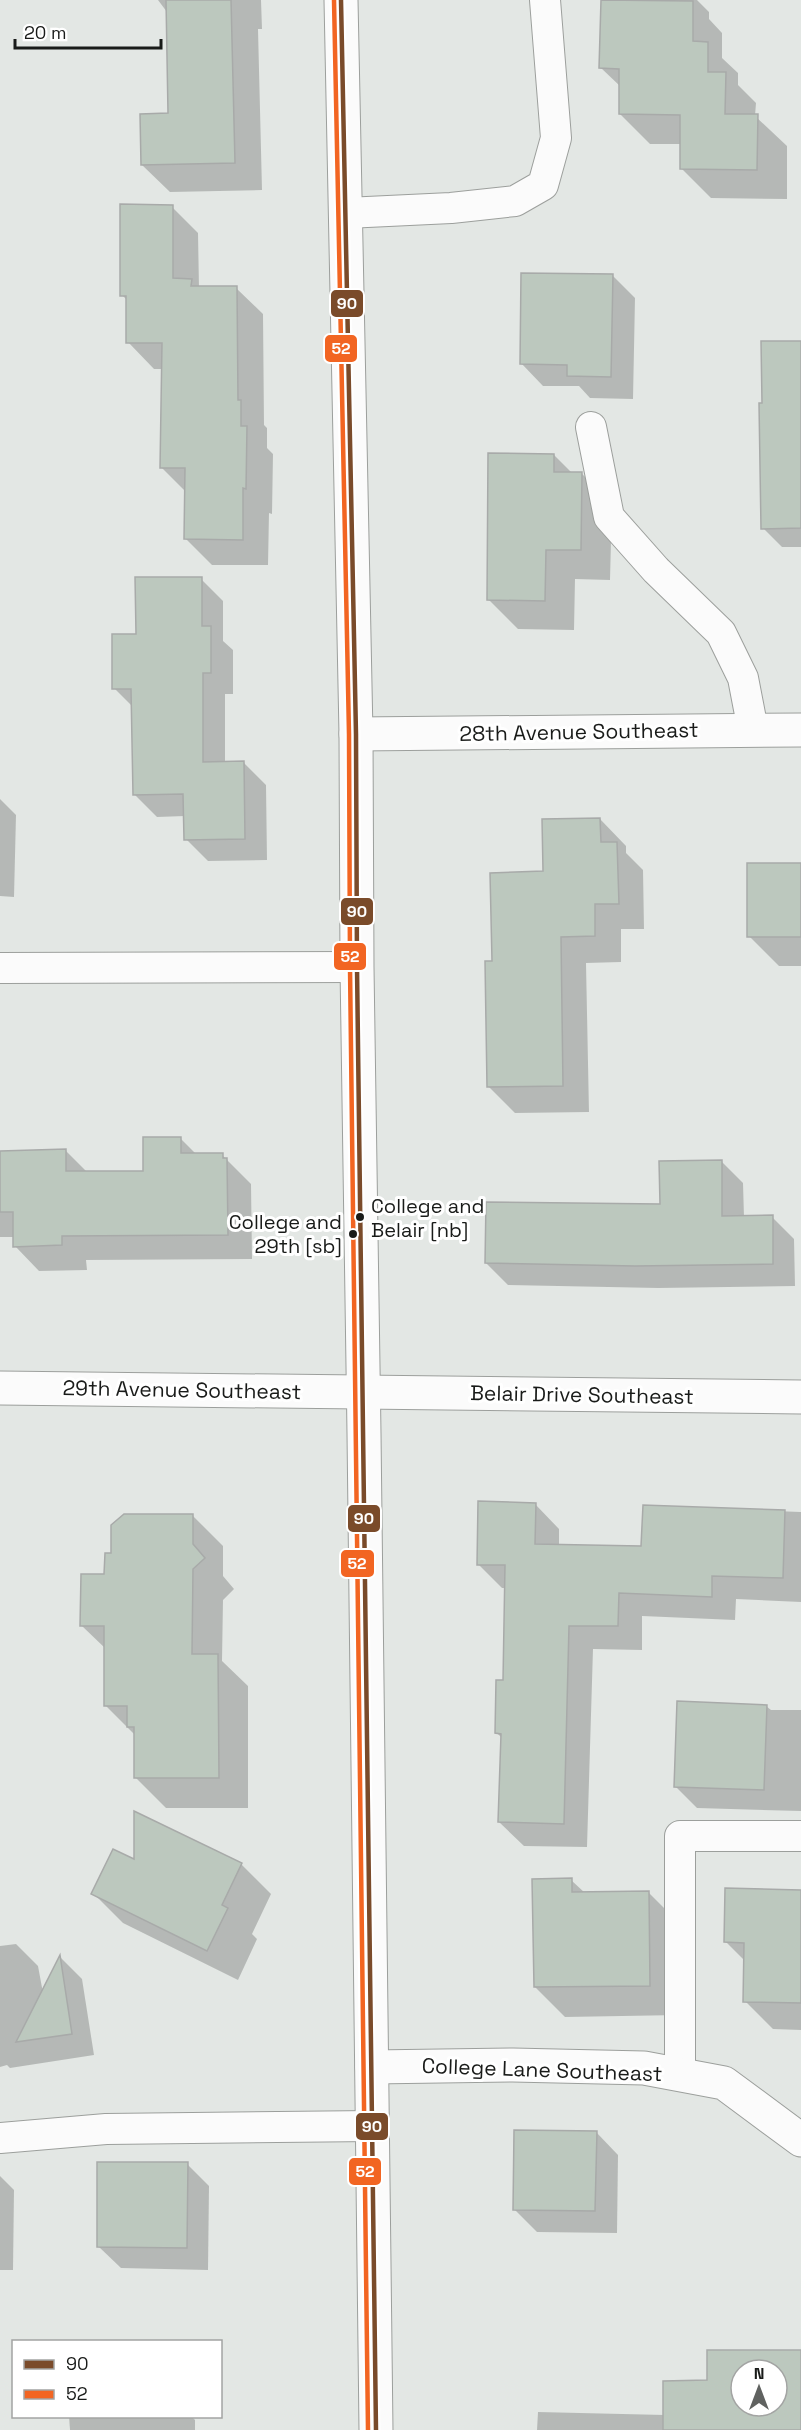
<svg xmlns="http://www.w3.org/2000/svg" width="801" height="2430" viewBox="0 0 801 2430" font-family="'Space Grotesk',sans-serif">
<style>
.shadow{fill:#0003;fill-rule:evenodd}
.building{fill:#bcc8be;stroke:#a8aaa9;stroke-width:1.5;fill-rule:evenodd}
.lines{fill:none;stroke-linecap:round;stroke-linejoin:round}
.lane-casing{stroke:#9c9f9c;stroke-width:32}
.street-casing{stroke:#9c9f9c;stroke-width:35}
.primary-casing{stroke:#9c9f9c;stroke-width:35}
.lane{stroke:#fbfbfb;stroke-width:30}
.street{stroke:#fbfbfb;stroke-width:33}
.primary{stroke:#fbfbfb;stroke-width:33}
.bus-1-casing{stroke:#fff;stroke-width:9}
.bus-2-casing{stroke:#fff;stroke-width:9}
.bus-1{stroke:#7a4b2a;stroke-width:4.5}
.bus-2{stroke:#f26522;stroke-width:4.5}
.bus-dot{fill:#191b19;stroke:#fff;stroke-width:2}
.labels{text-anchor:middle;stroke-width:6;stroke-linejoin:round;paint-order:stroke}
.bus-label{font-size:20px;fill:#191b19;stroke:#fff;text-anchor:start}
.street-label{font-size:21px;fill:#191b19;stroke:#fff}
.line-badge{stroke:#fff;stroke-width:2}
.badge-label{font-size:16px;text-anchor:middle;font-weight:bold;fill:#fff}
</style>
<rect width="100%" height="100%" fill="#e3e7e4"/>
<g class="shadow">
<path d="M158 0H261L262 29H258L262 190 170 192 142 165 170 114 167 12Z"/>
<path d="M602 0H697L709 12V19L722 33V58L738 73V85L756 103 755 116 787 146V199L711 198 681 168V144H650L620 114 621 87 601 68Z"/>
<path d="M172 207 198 233 199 288H236L263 314 264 425 267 428V448L273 454 272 514 269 513 268 565H212L185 538 186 492 161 467 163 369H154L128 342V301L122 295Z"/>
<path d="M613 276 635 298 633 399 590 398 579 386H543L521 363Z"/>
<path d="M801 342V547H782L763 528 764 404Z"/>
<path d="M554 455 572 473H581L612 503 610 580 575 579 574 630 518 629 488 599Z"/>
<path d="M201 579 223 601V641L233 650V694H225V763H244L266 785 267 860 208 861 186 839 185 816 157 817 134 794 133 707 114 688 137 635Z"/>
<path d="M0 799 16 815 14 897 0 896Z"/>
<path d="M600 819 626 846V853L643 870 644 929H621V962L586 963 589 1112 515 1113 489 1087 493 962Z"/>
<path d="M801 864V966H779L749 936Z"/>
<path d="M180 1138 197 1155H222L251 1184 252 1259 86 1260 87 1270 39 1271 15 1246 14 1237H0V1152L65 1150 87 1172H144Z"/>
<path d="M721 1161 743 1183 744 1217H772L794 1239 795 1286 658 1288 508 1285 486 1263 661 1205Z"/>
<path d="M535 1504 559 1529V1546L643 1548 644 1506 801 1512V1602L736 1599 735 1620 642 1616V1650L593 1649 587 1847 524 1846 499 1822 502 1738 496 1732 504 1681 506 1588H502L478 1564Z"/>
<path d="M193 1516 223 1546V1576L234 1589 223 1600 222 1661 248 1686V1808H166L136 1778V1736L106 1706V1649L82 1626 105 1576 113 1555Z"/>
<path d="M766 1706 771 1710H801V1811L697 1808 675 1786Z"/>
<path d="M136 1862 241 1864 271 1894 252 1934 257 1939 238 1980 123 1923 93 1893Z"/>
<path d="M571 1880 585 1893H649L679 1923 680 2015 565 2017 535 1987Z"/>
<path d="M801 1891V2030L773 2029 745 2001 746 1962 725 1941Z"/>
<path d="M16 1944 38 1966 43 1993 61 1958 82 1979 94 2055 10 2068 7 2065 0 2067V1946Z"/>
<path d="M596 2132 618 2155 617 2233 537 2232 515 2210Z"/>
<path d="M187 2164 209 2186 208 2270 121 2268 98 2246Z"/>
<path d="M0 2176 14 2190 13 2270H0Z"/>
<path d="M801 2350V2430H537L538 2412 665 2415 709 2382V2351ZM741 2370H777V2406H741Z"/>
<path d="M69 2416H191L195 2420V2430H70Z"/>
</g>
<g class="building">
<path d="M166 0H231L235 163 141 165 140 114 168 113Z"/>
<path d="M601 0 693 1V41L708 42V72H726L725 114H758L757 170 680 169V115L619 114V69L599 68Z"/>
<path d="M120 204 173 205V278L192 279 191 286H237L238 400H241V426H247L246 489 243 488V540L184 539 185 468H160L162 343H126V296H120Z"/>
<path d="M521 273 613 274 611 377 567 376V365L520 364Z"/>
<path d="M761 341H801V528L761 529 759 403H762Z"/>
<path d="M488 453 554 454V472H582L581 550H546L545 601 487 600Z"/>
<path d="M135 577H202V626H211V673H203V762L244 761 245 839 184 840 183 794 133 795 131 689H112V634H136Z"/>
<path d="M600 818 601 842H617L619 904H595V936L561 937 563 1086 487 1087 485 961H492L490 873 543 871 542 819Z"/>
<rect x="747" y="863" width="54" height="74"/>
<path d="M143 1137H181V1153H223V1158H227L228 1235 62 1236V1245L13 1247V1212H0V1151L66 1149V1171H143Z"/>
<path d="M722 1160V1216L773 1215V1264L635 1266 485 1263 486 1202 660 1204 659 1161Z"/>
<path d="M478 1501 536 1503 535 1544 641 1546 643 1505 785 1510 783 1578 712 1576V1597L619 1593 618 1626H569L564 1824 498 1822 501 1734 495 1733 496 1680H503L505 1565H477Z"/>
<path d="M124 1514H193V1544L205 1558 193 1569 192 1654H218L219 1778H134V1727H127V1706H104V1626H80L81 1574H104L105 1553H111V1525Z"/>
<path d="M677 1701 767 1705 764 1790 674 1787Z"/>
<path d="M134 1811 242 1863 222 1905 228 1908 207 1951 91 1894 113 1849 134 1859Z"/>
<path d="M572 1878V1892L649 1891 650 1986 534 1987 532 1879Z"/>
<path d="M725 1888 801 1890V2003L743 2002 744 1943 724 1942Z"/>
<path d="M60 1955 72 2034 16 2042Z"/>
<path d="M514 2130 597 2131 595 2211 513 2210Z"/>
<path d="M97 2162H188L187 2248 97 2247Z"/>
<path d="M707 2350H801V2430H663V2381L707 2380ZM741 2370H777V2406H741Z"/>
</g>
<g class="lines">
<defs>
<g id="lane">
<path d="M346 213 451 208 515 201 543 185 556 138 545 0"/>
<path d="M591 427 609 517 656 570 721 633 743 678 753 730"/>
<path d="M0 968 357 967"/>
<path d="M680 2075V1836H801"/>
<path d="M0 2138 106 2129 372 2126"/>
</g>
<g id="street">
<path d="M356 734 801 730"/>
<path d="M0 1388 801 1397"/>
<path d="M372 2067 513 2065 644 2068 724 2083 801 2140"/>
</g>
<path id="primary" d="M341 0 356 734 357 967 364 1433 376 2430"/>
</defs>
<use href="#lane" class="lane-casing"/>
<use href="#street" class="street-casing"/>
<use href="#primary" class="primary-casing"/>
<use href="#lane" class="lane"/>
<use href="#street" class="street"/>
<use href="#primary" class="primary"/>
<defs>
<path id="bus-1" d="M341 0 356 734 357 967 376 2430"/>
<path id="bus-2" d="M334 0 349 734 350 967 368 2430"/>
</defs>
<use href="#bus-1" class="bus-1-casing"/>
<use href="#bus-2" class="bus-2-casing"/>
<use href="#bus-1" class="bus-1"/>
<use href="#bus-2" class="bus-2"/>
</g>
<g class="bus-dot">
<circle cx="360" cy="1217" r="5"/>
<circle cx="353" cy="1234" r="5"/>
</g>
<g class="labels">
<g class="bus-label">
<text x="371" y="1213">College and<tspan x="371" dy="24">Belair [nb]</tspan></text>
<text x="342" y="1229" text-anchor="end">College and<tspan x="342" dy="24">29th [sb]</tspan></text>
</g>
<g class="street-label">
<text transform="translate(579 732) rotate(-1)" y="7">28th Avenue Southeast</text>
<text transform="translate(182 1390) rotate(1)" y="7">29th Avenue Southeast</text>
<text transform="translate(582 1395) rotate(1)" y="7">Belair Drive Southeast</text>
<text transform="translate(542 2070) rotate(2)" y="7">College Lane Southeast</text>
</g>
</g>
<g class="line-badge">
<rect x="330" y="289" width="34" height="29" rx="6" fill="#7a4b2a"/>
<rect x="324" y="334" width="34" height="29" rx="6" fill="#f26522"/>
<rect x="340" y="897" width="34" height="29" rx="6" fill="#7a4b2a"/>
<rect x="333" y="942" width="34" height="29" rx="6" fill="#f26522"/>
<rect x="347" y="1504" width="34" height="29" rx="6" fill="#7a4b2a"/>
<rect x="340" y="1549" width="35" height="29" rx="6" fill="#f26522"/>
<rect x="355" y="2112" width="34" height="29" rx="6" fill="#7a4b2a"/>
<rect x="348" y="2157" width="34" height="29" rx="6" fill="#f26522"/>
</g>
<g class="badge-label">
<text x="347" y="309">90</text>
<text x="341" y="354">52</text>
<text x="357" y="917">90</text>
<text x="350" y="962">52</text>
<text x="364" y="1524">90</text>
<text x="357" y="1569">52</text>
<text x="372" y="2132">90</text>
<text x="365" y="2177">52</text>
</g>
<rect x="12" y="2340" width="210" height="78" fill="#ffffff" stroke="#a3a4a3" stroke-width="1.5"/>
<rect x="24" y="2360" width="30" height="9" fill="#7a4b2a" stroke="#a3a4a3" stroke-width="1.5"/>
<text x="66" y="2370" font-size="18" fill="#191b19">90</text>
<rect x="24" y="2390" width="30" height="9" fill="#f26522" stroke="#a3a4a3" stroke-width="1.5"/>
<text x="66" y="2400" font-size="18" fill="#191b19">52</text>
<g transform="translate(759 2388)"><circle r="28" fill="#ffffff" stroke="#a3a4a3" stroke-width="1.5"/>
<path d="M0-4.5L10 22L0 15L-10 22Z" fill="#606260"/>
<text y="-9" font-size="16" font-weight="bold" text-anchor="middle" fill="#191b19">N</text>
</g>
<path d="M15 39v9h146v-9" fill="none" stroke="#191b19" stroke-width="3"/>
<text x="24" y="39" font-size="18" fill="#191b19" stroke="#ffffff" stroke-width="4.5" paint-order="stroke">20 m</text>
</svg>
